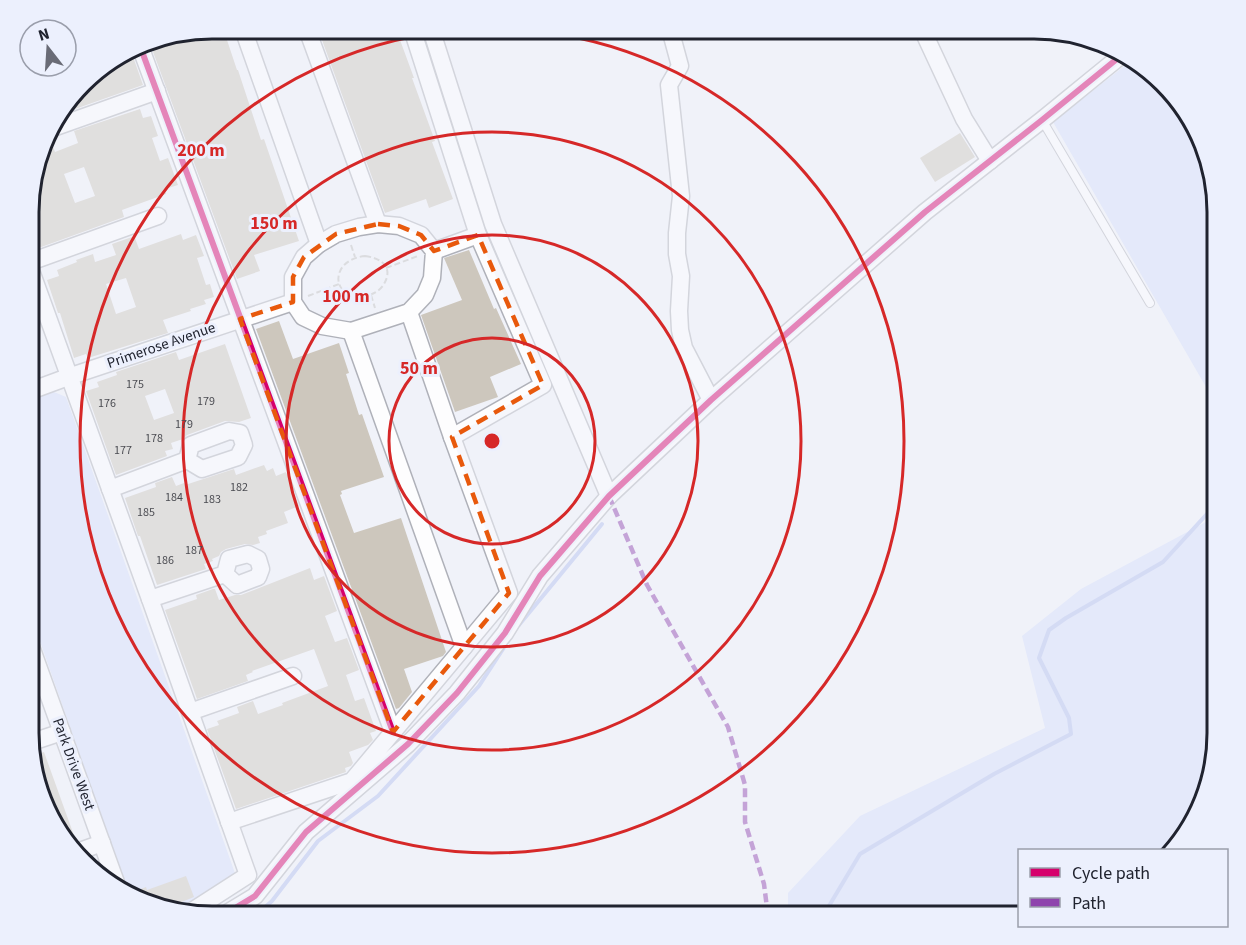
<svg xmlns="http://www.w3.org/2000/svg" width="1246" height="945" viewBox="0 0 1246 945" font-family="'Source Sans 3',sans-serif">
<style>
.green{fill:#d4ddfa}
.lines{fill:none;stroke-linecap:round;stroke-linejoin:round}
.stream{stroke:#b1beee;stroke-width:4}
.building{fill:#cdc7bd;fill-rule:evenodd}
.service-casing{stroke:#afb1b9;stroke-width:10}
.minor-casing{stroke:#afb1b9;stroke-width:19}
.path{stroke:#dbdcdf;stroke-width:2;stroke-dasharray:6 3;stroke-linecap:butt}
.service{stroke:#fdfdfe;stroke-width:8}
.minor{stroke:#fdfdfe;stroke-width:16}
.quiet{stroke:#8e44ad;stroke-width:4.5;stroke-dasharray:9 4.5;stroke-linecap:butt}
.cycleway-casing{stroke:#ecf0fd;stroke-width:10}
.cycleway{stroke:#d6006c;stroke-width:6}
.marked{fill:none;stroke:#e8590c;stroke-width:4.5;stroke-dasharray:12 8;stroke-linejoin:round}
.ring{fill:none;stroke:#d62828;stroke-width:3}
.labels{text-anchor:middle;stroke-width:6;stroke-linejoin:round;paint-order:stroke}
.number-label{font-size:12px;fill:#4b4c52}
.street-label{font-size:15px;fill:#20232f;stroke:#ecf0fd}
.rim{fill:none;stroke:#20232f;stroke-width:3}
.centre{fill:#d62828;stroke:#ecf0fd;stroke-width:3}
.ring-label{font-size:18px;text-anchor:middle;font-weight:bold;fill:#d62828;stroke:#ecf0fd;stroke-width:6;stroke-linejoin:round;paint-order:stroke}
</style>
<rect width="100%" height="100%" fill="#f0f2f9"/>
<g class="green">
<path d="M1132 60 1155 74 1199 131 1217 212V406L1053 122Z"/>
<path d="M54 392 66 397 236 876 232 884 173 910 142 903 129 895 29 610 30 400Z"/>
<path d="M1217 516V745L1203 803 1174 850H1020L1019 916H788V893L860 816 1045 728 1022 636 1081 589Z"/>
</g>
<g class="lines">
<g class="stream">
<path d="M519 625 602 524"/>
<path d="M255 916 272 901 318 841 378 796 479 686 505 646"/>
<path d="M823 916 860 854 994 774 1071 734 1069 718 1039 658 1049 630 1066 618 1163 562 1217 503"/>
</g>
</g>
<g class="building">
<path d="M212 28H223L237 70H238L261 140 264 139 299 241 254 255 260 271 237 279 149 41 153 38Z"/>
<path d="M320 29H396L414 78H412L435 141 432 142 453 199 429 208 426 199 385 213 322 40 323 39Z"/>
<path d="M131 51 143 85 58 115 91 74Z"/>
<path d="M140 109 143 118 151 116 158 136 152 138 160 161 168 158 178 185 165 189 166 194 122 210 124 217 33 250 30 243V188L47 139H50L55 152 78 143 74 131ZM84 167 95 196 75 203 64 174Z"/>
<path d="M960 133 975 157 935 182 920 158Z"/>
<path d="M181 234 183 240 196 235 204 256 197 258 206 285 210 284 214 297 204 300 206 304 190 309 191 311 163 320 168 333 88 358 86 354 74 358 60 313H58L47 280 59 276 57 270 77 262 76 260 93 254 95 262 116 255 112 244 132 237V239L135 238 139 249ZM126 278 136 307 116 314 106 284Z"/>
<path d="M469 250 494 309 496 308 521 364 490 377 498 397 455 412 421 315 462 300 444 258Z"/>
<path d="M279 321 293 359 339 343 349 373 346 374 359 415 362 414 384 477 341 491 342 494 340 495 354 533 401 518 446 652 443 656 404 669 412 692 399 708 396 709 256 329Z"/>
<path d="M225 344 251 418 239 422 225 421 187 435 183 439 171 443 173 449 165 451 167 456 116 475 86 391 99 387 97 382 117 375 116 372 176 352 179 360ZM165 389 174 413 154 420 145 396Z"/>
<path d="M264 465 267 471 273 468 276 476 286 472 299 506 284 512 288 523 266 531 267 534 258 537 260 543 253 545 245 544 226 549 221 552 219 556 212 559 213 561 204 564 206 569 157 585 140 536H138L125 498 156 487 155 483 172 477 176 486 184 483 185 485 234 469 236 475Z"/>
<path d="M310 568 314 580 324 576 337 611 325 616 335 642 347 638 359 670 346 675 355 701 364 698 376 731 370 733 373 740 368 745 349 752 353 763 351 766 345 768 346 772 236 809 207 729 219 725 217 721 239 713 237 707 253 701 258 714 283 705 282 703 328 686 314 649 252 671 253 672 246 675 248 681 197 699 165 610 197 599 196 595 213 589H215L219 600 235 595H241Z"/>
<path d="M44 752 76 841 71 844 48 814 32 756Z"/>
<path d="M186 876 194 897 167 908 142 903 128 894 146 887 147 890Z"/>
</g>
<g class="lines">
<defs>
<g id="service">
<path d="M808 29 809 30"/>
<path d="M1042 120 1150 303"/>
</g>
<g id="minor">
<path d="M243 29 319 244"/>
<path d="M307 29 378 224"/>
<path d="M412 29 478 235 434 251"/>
<path d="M431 29 493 224 609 496"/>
<path d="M670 29 680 66 669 85 681 196 677 233V254L681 276 679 311 680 330 684 348 711 400"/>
<path d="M922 29 964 119 990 161"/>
<path d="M140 46 393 732"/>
<path d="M50 129 157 91"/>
<path d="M378 224 399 226 421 235 434 251 432 278 425 295 409 312 351 331 322 326 303 317 293 302V277L304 257 319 244 336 234 359 227Z"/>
<path d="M30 262 158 216"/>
<path d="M30 268 150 599 248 875 189 913"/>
<path d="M351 331 464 647"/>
<path d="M30 391 68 377 293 302"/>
<path d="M452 437 543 385 478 235"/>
<path d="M110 489 187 460 191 445 229 431 240 433 244 445 238 457 202 469 187 460"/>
<path d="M150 599 225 574 229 559 248 554 258 559 261 569 258 577 237 585 225 574"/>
<path d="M29 641 118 888"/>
<path d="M190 712 293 676"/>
<path d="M29 743 62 732"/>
<path d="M229 822 352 781 509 593 452 437 409 312"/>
<path d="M77 852 102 843"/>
<path d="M222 916 255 896 306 832 408 744 457 693 505 633 540 576 609 496 711 400 925 212 1042 120 1123 54"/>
</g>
</defs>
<use href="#service" class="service-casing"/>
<use href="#minor" class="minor-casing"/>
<g class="path">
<path d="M351 245 355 257"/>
<path d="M365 256C381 258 394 267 384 284 380 291 372 295 365 296 331 301 328 260 365 256Z"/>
<path d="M386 268 418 256"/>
<path d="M371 295 375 308"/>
<path d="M308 296 339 284"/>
</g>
<use href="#service" class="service"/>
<use href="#minor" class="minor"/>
<g class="quiet">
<path d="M609 496 647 585 728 727 745 785V822L764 884 768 916"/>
<path d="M437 916 440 913 465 914 468 916"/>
</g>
<defs>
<g id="cycleway">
<path d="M140 46 393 732"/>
<path d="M222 916 255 896 306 832 408 744 457 693 505 633 540 576 609 496 711 400 925 212 1042 120 1123 54"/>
</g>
</defs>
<use href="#cycleway" class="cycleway-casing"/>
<use href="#cycleway" class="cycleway"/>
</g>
<path d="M0 0H1246V945H0ZM378 224 399 226 421 235 434 251 478 235 543 385 452 437 509 593 393 732 240 319 293 302V277L304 257 336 234Z" fill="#f0f2f9" fill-opacity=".55" fill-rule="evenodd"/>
<path class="marked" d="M378 224 399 226 421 235 434 251 478 235 543 385 452 437 509 593 393 732 240 319 293 302V277L304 257 336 234Z"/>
<g class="ring">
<circle cx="492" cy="441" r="103"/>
<circle cx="492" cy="441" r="206"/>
<circle cx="492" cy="441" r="309"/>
<circle cx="492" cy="441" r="412"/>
</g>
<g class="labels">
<g class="number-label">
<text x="135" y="388">175</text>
<text x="206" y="405">179</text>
<text x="107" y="407">176</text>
<text x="184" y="428">179</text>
<text x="154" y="442">178</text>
<text x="123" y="454">177</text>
<text x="239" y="491">182</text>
<text x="174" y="501">184</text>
<text x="212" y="503">183</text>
<text x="146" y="516">185</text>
<text x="194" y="554">187</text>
<text x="165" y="564">186</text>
</g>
<g class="street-label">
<text transform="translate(161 345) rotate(-19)" y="5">Primerose Avenue</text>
<text transform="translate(74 764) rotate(70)" y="5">Park Drive West</text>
</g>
</g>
<path d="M0 0H1246V945H0ZM212 39H1034A173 173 0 0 1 1207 212V733A173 173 0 0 1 1034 906H212A173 173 0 0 1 39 733V212A173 173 0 0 1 212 39Z" fill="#ecf0fd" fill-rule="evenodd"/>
<path class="rim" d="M212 39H1034A173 173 0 0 1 1207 212V733A173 173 0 0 1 1034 906H212A173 173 0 0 1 39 733V212A173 173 0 0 1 212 39Z"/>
<circle cx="492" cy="441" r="9" class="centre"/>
<g class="ring-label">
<text x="201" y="156">200 m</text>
<text x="274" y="229">150 m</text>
<text x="346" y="302">100 m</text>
<text x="419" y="374">50 m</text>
</g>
<rect x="1018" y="849" width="210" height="78" fill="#ecf0fd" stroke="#9a9eab" stroke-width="1.5"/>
<rect x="1030" y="868" width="30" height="9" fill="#d6006c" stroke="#9a9eab" stroke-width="1.5"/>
<text x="1072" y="879" font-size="18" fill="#20232f">Cycle path</text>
<rect x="1030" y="898" width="30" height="9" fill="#8e44ad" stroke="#9a9eab" stroke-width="1.5"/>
<text x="1072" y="909" font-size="18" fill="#20232f">Path</text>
<g transform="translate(48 48) rotate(343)"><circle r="28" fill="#ecf0fd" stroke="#9a9eab" stroke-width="1.5"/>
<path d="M0-4.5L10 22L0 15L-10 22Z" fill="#696b76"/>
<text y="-9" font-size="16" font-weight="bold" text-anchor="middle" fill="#20232f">N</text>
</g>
</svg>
